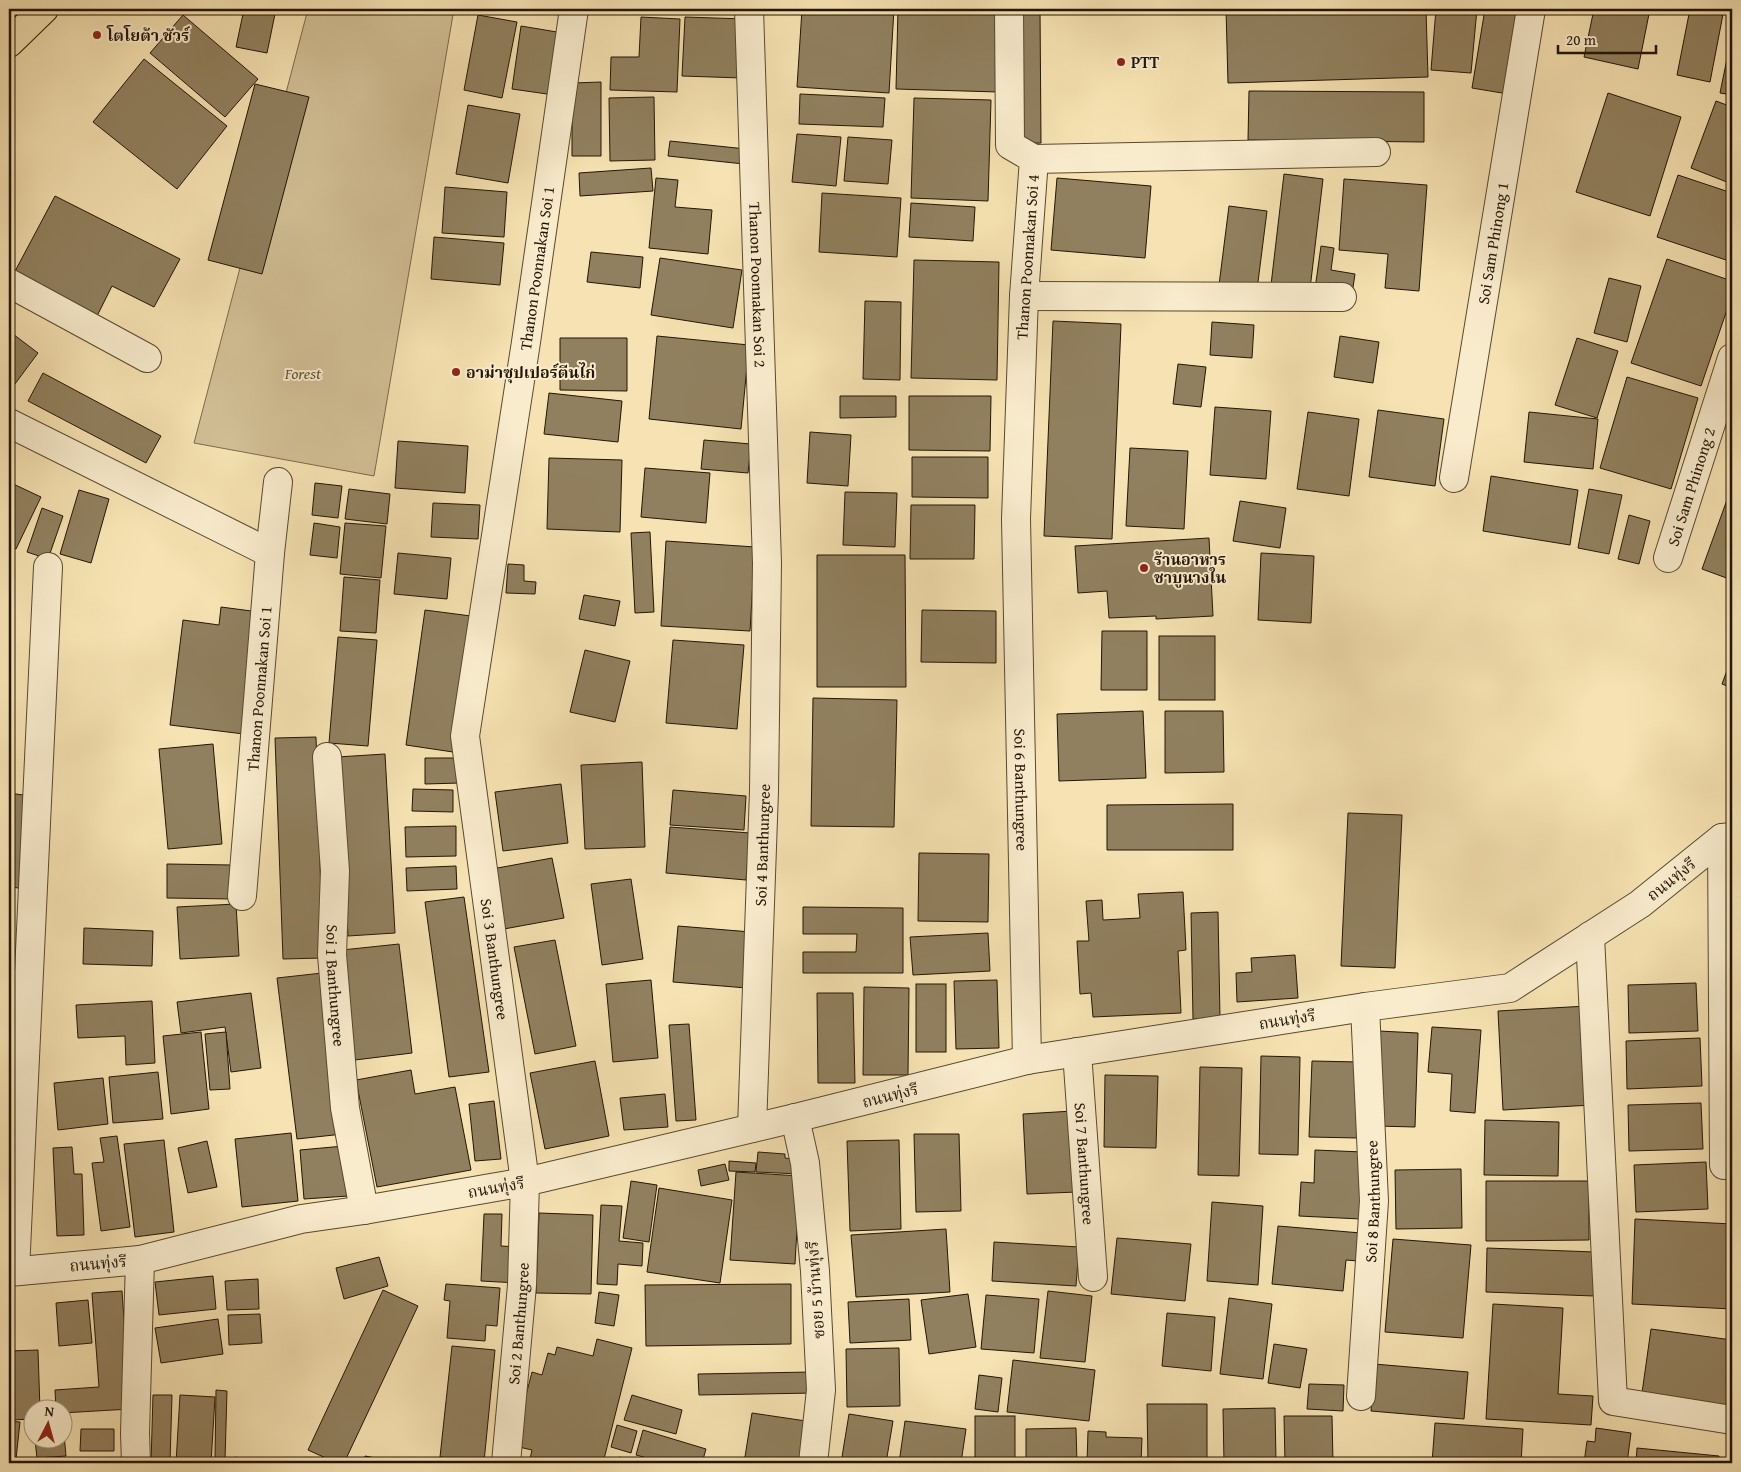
<svg xmlns="http://www.w3.org/2000/svg" width="1741" height="1472" viewBox="0 0 1741 1472" font-family="'Gentium Book Plus','Noto Serif Thai',serif">
<style>
.green{fill:#d2bf95;stroke:#7a6a4d}
.building{fill:#91805f;stroke:#231505}
.lines{fill:none;stroke-linecap:round;stroke-linejoin:round}
.minor-casing{stroke:#584830;stroke-width:30}
.tertiary-casing{stroke:#584830;stroke-width:30}
.primary-casing{stroke:#231505;stroke-width:30}
.minor{stroke:#f9eccd;stroke-width:28}
.tertiary{stroke:#f9eccd;stroke-width:28}
.primary{stroke:#f6e2b2;stroke-width:28}
.poi-dot{fill:#8f2418;stroke:#f9eccd;stroke-width:2}
.labels{text-anchor:middle;stroke-width:4;stroke-linejoin:round;paint-order:stroke}
.poi-label{font-size:16px;font-weight:bold;fill:#231505;stroke:#f9eccd;text-anchor:start}
.street-label{font-size:16px;fill:#231505;stroke:#f9eccd}
.park-label{font-size:16px;font-style:italic;fill:#605037;stroke:#f9eccd}
</style>
<rect width="100%" height="100%" fill="#f6e2b2"/>
<filter id="stains"><feTurbulence type="fractalNoise" baseFrequency=".004" numOctaves="4"/><feColorMatrix values="0 0 0 0 .2 0 0 0 0 .09 0 0 0 0 .02 0 0 0 .5 -.17"/></filter>
<radialGradient id="worn" r=".72"><stop offset=".6" stop-color="#630" stop-opacity="0"/><stop offset="1" stop-color="#630" stop-opacity=".3"/></radialGradient>
<path class="green" d="M308 9H454L374 476 194 443Z"/>
<g class="building">
<path d="M244 9H276L267 53 236 47Z"/>
<path d="M802 9H894L889 93 797 87Z"/>
<path d="M898 9H1001L998 92 896 89Z"/>
<path d="M1013 9H1040L1041 143 1013 144Z"/>
<path d="M1226 9H1426L1428 77 1228 83Z"/>
<path d="M1436 9H1477L1471 73 1431 70Z"/>
<path d="M1485 9H1521L1508 94 1472 88Z"/>
<path d="M1594 9H1650L1638 69 1584 57Z"/>
<path d="M1690 9H1724L1710 82 1677 75Z"/>
<path d="M1731 9H1732V31H1730Z"/>
<path d="M183 15 258 79 225 117 150 53Z"/>
<path d="M478 15 517 22 502 98 464 90Z"/>
<path d="M641 17 680 19 677 92 610 90 611 57H639Z"/>
<path d="M685 17 745 19 742 78 682 76Z"/>
<path d="M521 26 563 33 554 95 512 89Z"/>
<path d="M1731 39H1732V95L1720 93Z"/>
<path d="M144 59 227 126 177 189 93 122Z"/>
<path d="M601 82V156H572V83Z"/>
<path d="M255 84 309 97 262 274 208 260Z"/>
<path d="M1249 91 1424 92V142L1248 140Z"/>
<path d="M1608 93 1681 117 1650 216 1576 192Z"/>
<path d="M800 94 885 98 883 127 799 124Z"/>
<path d="M654 97 655 160 610 161 609 98Z"/>
<path d="M914 98 991 100 988 201 911 198Z"/>
<path d="M1716 101 1732 107V184L1691 168Z"/>
<path d="M468 105 520 114 508 183 456 174Z"/>
<path d="M797 134 841 137 836 186 792 182Z"/>
<path d="M848 137 892 140 888 184 844 181Z"/>
<path d="M670 141 746 149 744 164 668 156Z"/>
<path d="M651 168 653 191 580 196 579 173Z"/>
<path d="M1284 174 1323 179 1310 289 1271 285Z"/>
<path d="M1678 175 1732 193V262L1657 237Z"/>
<path d="M656 178 678 180 675 207 712 210 708 254 649 248Z"/>
<path d="M1057 178 1151 186 1145 258 1051 250Z"/>
<path d="M1344 179 1427 185 1419 291 1385 288 1388 254 1339 250Z"/>
<path d="M445 187 507 192 504 237 442 233Z"/>
<path d="M822 193 901 198 897 257 819 252Z"/>
<path d="M55 196 180 259 154 307 112 286 96 318 13 275Z"/>
<path d="M911 203 975 207 973 241 909 237Z"/>
<path d="M1229 206 1267 211 1257 290 1219 285Z"/>
<path d="M434 237 504 243 500 285 431 279Z"/>
<path d="M1321 246 1334 248 1331 270 1355 274 1352 294 1315 289Z"/>
<path d="M591 252 643 257 640 288 587 282Z"/>
<path d="M660 258 742 270 733 328 651 315Z"/>
<path d="M1667 259 1732 281V295L1701 386 1631 363Z"/>
<path d="M914 260 999 262 997 380 911 378Z"/>
<path d="M1609 278 1641 286 1627 342 1594 333Z"/>
<path d="M865 301 901 302 900 380 863 379Z"/>
<path d="M1053 321 1121 324 1112 539 1044 536Z"/>
<path d="M1212 322 1254 325 1252 358 1210 355Z"/>
<path d="M9 331 38 353 9 392Z"/>
<path d="M657 336 749 345 741 429 649 419Z"/>
<path d="M1340 336 1379 342 1373 383 1334 377Z"/>
<path d="M560 338H627V391L560 390Z"/>
<path d="M1577 338 1618 351 1597 418 1555 405Z"/>
<path d="M1178 364 1206 367 1201 407 1173 404Z"/>
<path d="M43 373 161 436 146 463 28 401Z"/>
<path d="M1627 377 1698 398 1671 489 1600 468Z"/>
<path d="M549 393 622 401 618 442 544 434Z"/>
<path d="M840 396H896V417L840 418Z"/>
<path d="M909 396H991L990 451 909 450Z"/>
<path d="M1215 407 1271 411 1266 479 1210 475Z"/>
<path d="M1378 410 1444 419 1435 486 1369 477Z"/>
<path d="M1308 412 1359 419 1349 496 1297 489Z"/>
<path d="M1529 412 1598 419 1593 469 1524 462Z"/>
<path d="M810 432 851 435 848 486 807 483Z"/>
<path d="M704 440 751 444 748 473 701 469Z"/>
<path d="M398 441 468 446 465 493 395 488Z"/>
<path d="M1130 448 1188 451 1184 529 1126 526Z"/>
<path d="M912 457H988V498L912 497Z"/>
<path d="M549 458 622 460 620 532 547 529Z"/>
<path d="M645 468 710 473 706 523 641 517Z"/>
<path d="M1491 476 1578 490 1570 545 1483 531Z"/>
<path d="M9 482 41 497 16 549 9 546Z"/>
<path d="M315 483 342 486 338 518 312 515Z"/>
<path d="M1732 486V580L1702 569Z"/>
<path d="M349 489 390 494 387 524 345 519Z"/>
<path d="M1589 489 1622 495 1609 554 1578 548Z"/>
<path d="M79 490 109 499 91 563 60 554Z"/>
<path d="M845 492 897 493 895 547 843 545Z"/>
<path d="M1240 501 1286 508 1280 548 1233 541Z"/>
<path d="M433 503 480 505 478 539 431 537Z"/>
<path d="M911 505H975L974 559H910Z"/>
<path d="M42 508 63 516 48 559 27 552Z"/>
<path d="M1629 515 1650 521 1639 564 1618 559Z"/>
<path d="M314 523 340 527 337 558 310 555Z"/>
<path d="M345 523 386 526 381 578 340 574Z"/>
<path d="M650 532 654 612 635 613 631 533Z"/>
<path d="M1209 538 1213 616 1156 619V616L1109 618 1107 591 1078 593 1075 546Z"/>
<path d="M666 541 755 547 750 631 661 626Z"/>
<path d="M398 553 451 558 447 599 394 594Z"/>
<path d="M1261 553 1314 556 1311 623 1258 620Z"/>
<path d="M817 555H905L906 687H817Z"/>
<path d="M508 564 524 565V581L536 582 535 594 506 593Z"/>
<path d="M344 577 380 580 376 633 340 631Z"/>
<path d="M584 595 620 601 615 626 579 619Z"/>
<path d="M221 607 259 612 244 734 170 725 183 620 219 625Z"/>
<path d="M425 610 471 616 453 752 406 745Z"/>
<path d="M922 610 996 611V663L921 662Z"/>
<path d="M1102 631H1147V690H1101Z"/>
<rect x="1159" y="636" width="56" height="64"/>
<path d="M338 637 377 640 368 746 329 743Z"/>
<path d="M673 640 744 645 737 729 666 723Z"/>
<path d="M585 650 630 661 615 722 570 712Z"/>
<path d="M1732 657V688L1722 684Z"/>
<path d="M813 698 897 700 894 827 811 826Z"/>
<path d="M1143 711 1146 778 1059 781 1057 714Z"/>
<path d="M1165 711H1223L1224 772 1165 773Z"/>
<path d="M316 737 323 958 283 959 275 738Z"/>
<path d="M213 744 222 844 168 849 159 749Z"/>
<path d="M385 754 395 933 348 936 337 757Z"/>
<path d="M425 758H459L460 783 425 784Z"/>
<path d="M642 762 645 847 585 849 581 765Z"/>
<path d="M561 784 568 843 503 851 495 792Z"/>
<path d="M413 789 453 790V812L412 811Z"/>
<path d="M673 790 746 796 744 830 670 825Z"/>
<path d="M9 793 30 796 19 888 9 887Z"/>
<path d="M1233 804V850H1107V805Z"/>
<path d="M1348 813 1402 815 1395 968 1341 966Z"/>
<path d="M456 826V856L406 857 405 827Z"/>
<path d="M670 827 750 833 746 880 666 873Z"/>
<path d="M919 853 989 854 988 922 918 921Z"/>
<path d="M552 858 564 918 504 929 492 869Z"/>
<path d="M167 864 232 865V899L167 898Z"/>
<path d="M456 866 457 889 407 891 406 868Z"/>
<path d="M631 879 643 959 602 965 591 884Z"/>
<path d="M1183 892 1186 950 1178 951 1181 1013 1093 1017 1091 993 1080 994 1077 941H1089L1086 901 1102 900 1103 920 1140 918 1138 894Z"/>
<path d="M464 897 489 1072 449 1077 425 902Z"/>
<path d="M236 904 239 956 180 959 177 907Z"/>
<path d="M803 907 903 908V973H803V952H856L857 934H803Z"/>
<path d="M1218 912 1220 1018 1193 1019 1191 913Z"/>
<path d="M678 926 751 932 747 988 673 982Z"/>
<path d="M84 928 153 931 152 966 83 964Z"/>
<path d="M988 933 990 971 913 975 910 937Z"/>
<path d="M555 940 576 1046 535 1054 514 947Z"/>
<path d="M399 944 412 1053 355 1060 342 950Z"/>
<path d="M1295 955 1298 998 1237 1002 1236 973 1252 972 1251 958Z"/>
<path d="M9 957 15 958 13 996H9Z"/>
<path d="M322 973 343 1134 297 1139 277 978Z"/>
<path d="M651 980 658 1058 613 1062 606 984Z"/>
<path d="M997 980 999 1048 956 1049 954 981Z"/>
<path d="M1696 983 1698 1031 1629 1033 1628 985Z"/>
<rect x="916" y="984" width="30" height="68"/>
<path d="M864 987 909 988 908 1075H863Z"/>
<path d="M251 993 261 1068 231 1072 225 1027 181 1033 177 1002Z"/>
<path d="M817 993H853L855 1083H818Z"/>
<path d="M152 1001 155 1063 126 1065 125 1036 78 1038 76 1005Z"/>
<path d="M1587 1006 1592 1105 1503 1110 1498 1011Z"/>
<path d="M689 1024 696 1120 676 1121 669 1025Z"/>
<path d="M1432 1027 1481 1030 1475 1113 1450 1111 1452 1074 1428 1072Z"/>
<path d="M1379 1031 1418 1033 1415 1127 1377 1126Z"/>
<path d="M201 1032 209 1109 171 1114 163 1036Z"/>
<path d="M226 1032 230 1089 210 1090 205 1034Z"/>
<path d="M1700 1038 1702 1086 1627 1089 1626 1041Z"/>
<path d="M1261 1056 1300 1057 1298 1155 1259 1154Z"/>
<path d="M595 1061 609 1136 545 1149 530 1073Z"/>
<path d="M1312 1061 1360 1062 1358 1138 1309 1137Z"/>
<path d="M1200 1067 1242 1068 1239 1176 1198 1175Z"/>
<path d="M411 1070 415 1094 455 1087 471 1170 377 1187 356 1080Z"/>
<path d="M158 1072 163 1119 113 1123 109 1077Z"/>
<path d="M1105 1075 1158 1076 1156 1148 1104 1147Z"/>
<path d="M103 1078 108 1124 58 1130 54 1083Z"/>
<path d="M665 1094 668 1127 624 1130 620 1098Z"/>
<path d="M494 1101 501 1159 475 1161 469 1104Z"/>
<path d="M1701 1103 1703 1149 1629 1151 1628 1105Z"/>
<path d="M1073 1111 1077 1192 1027 1194 1023 1114Z"/>
<path d="M1485 1120 1559 1122 1558 1176 1484 1175Z"/>
<path d="M291 1133 298 1201 242 1207 235 1139Z"/>
<path d="M914 1134H959L961 1211 916 1212Z"/>
<path d="M117 1136 130 1227 101 1231 92 1163 104 1162 100 1138Z"/>
<path d="M164 1140 174 1232 135 1237 124 1144Z"/>
<path d="M899 1140 901 1229 850 1231 847 1141Z"/>
<path d="M207 1141 217 1187 188 1193 178 1148Z"/>
<path d="M344 1146 348 1196 304 1199 300 1150Z"/>
<path d="M72 1147 74 1174H82L84 1235 57 1236 53 1148Z"/>
<path d="M1315 1150 1363 1152 1361 1219 1299 1216 1301 1182 1314 1183Z"/>
<path d="M758 1152 785 1154V1158L801 1160 800 1174 756 1172Z"/>
<path d="M729 1161 756 1163 755 1172 729 1171Z"/>
<path d="M1706 1162 1708 1209 1636 1212 1634 1165Z"/>
<path d="M725 1164 729 1180 701 1186 698 1170Z"/>
<path d="M1461 1169 1462 1228 1396 1229 1395 1170Z"/>
<path d="M736 1172 800 1176 795 1264 730 1260Z"/>
<path d="M631 1181 657 1185 649 1242 623 1238Z"/>
<path d="M1486 1181H1589V1240L1486 1241Z"/>
<path d="M659 1188 732 1200 720 1283 647 1272Z"/>
<path d="M1212 1202 1263 1206 1258 1285 1207 1281Z"/>
<path d="M601 1205 622 1206 619 1241 643 1243 642 1266 618 1264 617 1285 597 1284Z"/>
<path d="M539 1213 593 1215 591 1294 536 1293Z"/>
<path d="M484 1214H502L501 1246 519 1247 518 1283 481 1281Z"/>
<path d="M1635 1219 1732 1224V1309L1632 1304Z"/>
<path d="M1278 1226 1361 1233 1358 1261 1346 1260 1343 1291 1272 1284Z"/>
<path d="M946 1229 950 1292 856 1297 851 1235Z"/>
<path d="M1117 1238 1191 1244 1185 1301 1111 1294Z"/>
<path d="M1393 1239 1471 1245 1463 1338 1385 1332Z"/>
<path d="M994 1242 1079 1247 1076 1286 992 1281Z"/>
<path d="M1487 1248 1595 1252 1594 1296 1486 1292Z"/>
<path d="M379 1257 388 1286 344 1299 336 1268Z"/>
<path d="M213 1276 216 1309 159 1315 155 1282Z"/>
<path d="M258 1279 259 1309 227 1310 225 1281Z"/>
<path d="M446 1284 500 1288 497 1326 486 1325 485 1341 447 1338 450 1301 444 1300Z"/>
<path d="M791 1284V1344L646 1346 645 1285Z"/>
<path d="M383 1290 418 1306 344 1463H337L308 1450Z"/>
<path d="M122 1291 130 1409 62 1413V1410H56L55 1390 99 1387 92 1293Z"/>
<path d="M1048 1291 1092 1296 1085 1362 1040 1358Z"/>
<path d="M599 1292 619 1295 614 1326 595 1323Z"/>
<path d="M968 1294 976 1347 929 1354 921 1300Z"/>
<path d="M986 1295 1039 1299 1034 1353 981 1349Z"/>
<path d="M1229 1298 1272 1304 1263 1379 1220 1374Z"/>
<path d="M909 1299 911 1340 850 1343 848 1302Z"/>
<path d="M88 1300 92 1343 59 1346 56 1303Z"/>
<path d="M1493 1304 1563 1308 1558 1394 1593 1396 1591 1425 1486 1419Z"/>
<path d="M1167 1313 1215 1317 1211 1371 1162 1366Z"/>
<path d="M260 1314 262 1343 229 1345 228 1315Z"/>
<path d="M218 1319 223 1354 161 1363 155 1328Z"/>
<path d="M1651 1329 1732 1340V1377L1727 1412 1641 1400Z"/>
<path d="M597 1339 632 1348 603 1463H529L532 1450 519 1447 523 1431 517 1430 532 1372 542 1375 548 1353 555 1355 557 1347 593 1356Z"/>
<path d="M1274 1344 1307 1349 1300 1388 1268 1383Z"/>
<path d="M452 1346 495 1350 484 1462 440 1457Z"/>
<path d="M899 1348 900 1406 847 1407 846 1349Z"/>
<path d="M38 1350 40 1410H32V1419L11 1420 9 1351Z"/>
<path d="M1013 1360 1095 1370 1089 1421 1007 1412Z"/>
<path d="M1374 1364 1468 1372 1464 1419 1371 1411Z"/>
<path d="M813 1372 815 1393 699 1395 698 1374Z"/>
<path d="M979 1375 1002 1378 998 1412 975 1409Z"/>
<path d="M1309 1384 1344 1385 1343 1411 1307 1409Z"/>
<path d="M216 1390 227 1391 225 1460 215 1459Z"/>
<path d="M153 1395H172L170 1463H151Z"/>
<path d="M180 1395 215 1397 211 1463H176Z"/>
<path d="M632 1395 682 1410 676 1434 624 1420Z"/>
<path d="M1147 1404H1207V1463H1148Z"/>
<path d="M1275 1408 1276 1463H1224L1223 1409Z"/>
<path d="M752 1413 806 1421 799 1463H744Z"/>
<path d="M849 1414 893 1421 886 1463H841Z"/>
<rect x="975" y="1416" width="40" height="47"/>
<path d="M1284 1416H1332L1333 1463H1285Z"/>
<path d="M9 1421 20 1422 16 1459 9 1458Z"/>
<path d="M905 1421 966 1429 961 1463H899Z"/>
<path d="M63 1423 66 1456 37 1458 35 1440H62Z"/>
<path d="M1435 1423 1523 1429 1521 1463H1432Z"/>
<path d="M617 1425 637 1431 631 1453 611 1447Z"/>
<path d="M1076 1428 1077 1463H1026V1429Z"/>
<path d="M1596 1428 1631 1433 1627 1463H1584L1587 1441 1595 1442Z"/>
<path d="M81 1429H114V1451H80Z"/>
<path d="M643 1430 706 1449 702 1463H666L636 1455Z"/>
<path d="M1088 1431 1106 1432V1437L1142 1438 1141 1463H1087Z"/>
<path d="M1637 1448 1719 1456 1718 1463H1636Z"/>
<path d="M365 1456 402 1463H364Z"/>
<path d="M235 1457 252 1461 251 1463H233Z"/>
<path d="M619 1457 639 1463H617Z"/>
</g>
<g class="lines">
<defs>
<g id="minor">
<path id="s1" d="M749 9 767 563 764 791 752 1128"/>
<path id="s2" d="M1009 9 1010 145 1034 159 1024 296 1016 519 1027 1060"/>
<path d="M1034 159 1376 152"/>
<path d="M9 283 147 358"/>
<path d="M1024 296 1342 297"/>
<path d="M9 423 270 553"/>
<path id="s3" d="M1454 478 1531 9"/>
<path id="s4" d="M1668 558 1732 358"/>
<path id="s5" d="M327 757 335 871 332 955 345 1108 364 1210"/>
<path d="M1722 838 1724 1165"/>
<path id="s6" d="M242 896 270 553 278 482"/>
<path d="M1590 936 1613 1401 1732 1420"/>
<path id="s7" d="M1077 1052 1093 1277"/>
<path d="M795 1118 805 1163 815 1271 821 1390 813 1463"/>
<path d="M15 1271 48 567"/>
<path id="s8" d="M1361 1396 1374 1201 1365 1007"/>
<path d="M136 1463 135 1433 140 1260"/>
<path id="s9" d="M506 1463 522 1285 525 1182 465 736 526 342 574 9"/>
</g>
<path id="tertiary" d="M9 1272 140 1260 301 1219 364 1210 525 1182 795 1118 1027 1060 1365 1007 1510 988 1640 904 1722 838 1732 837"/>
<path id="primary" d="M9 43 44 9"/>
</defs>
<use href="#minor" class="minor-casing"/>
<use href="#tertiary" class="tertiary-casing"/>
<use href="#primary" class="primary-casing"/>
<use href="#minor" class="minor"/>
<use href="#tertiary" class="tertiary"/>
<use href="#primary" class="primary"/>
</g>
<g class="poi-dot">
<circle cx="97" cy="35" r="5"/>
<circle cx="1121" cy="62" r="5"/>
<circle cx="456" cy="372" r="5"/>
<circle cx="1144" cy="568" r="5"/>
</g>
<g class="labels">
<g class="poi-label">
<text x="107" y="41">โตโยต้า ชัวร์</text>
<text x="1131" y="68">PTT</text>
<text x="466" y="378">อาม่าซุปเปอร์ตีนไก่</text>
<text x="1154" y="565">ร้านอาหาร<tspan x="1154" dy="18">ชาบูนางใน</tspan></text>
</g>
<g class="street-label">
<text dy="6" stroke="none"><textPath href="#s3" startOffset="238">Soi Sam Phinong 1</textPath></text>
<text transform="translate(1027 257) rotate(-86)" y="6">Thanon Poonnakan Soi 4</text>
<text dy="6" stroke="none"><textPath href="#s9" startOffset="1205">Thanon Poonnakan Soi 1</textPath></text>
<text dy="6" stroke="none"><textPath href="#s1" startOffset="276">Thanon Poonnakan Soi 2</textPath></text>
<text dy="6" stroke="none"><textPath href="#s4" startOffset="75">Soi Sam Phinong 2</textPath></text>
<text dy="6" stroke="none"><textPath href="#s6" startOffset="208">Thanon Poonnakan Soi 1</textPath></text>
<text dy="6" stroke="none"><textPath href="#s2" startOffset="795">Soi 6 Banthungree</textPath></text>
<text transform="translate(762 845) rotate(-88)" y="6">Soi 4 Banthungree</text>
<text transform="translate(1671 879) rotate(-39)" y="6">ถนนทุ่งรี</text>
<text transform="translate(495 959) rotate(82)" y="6">Soi 3 Banthungree</text>
<text dy="6" stroke="none"><textPath href="#s5" startOffset="229">Soi 1 Banthungree</textPath></text>
<text transform="translate(1287 1019) rotate(-9)" y="6">ถนนทุ่งรี</text>
<text transform="translate(890 1095) rotate(-14)" y="6">ถนนทุ่งรี</text>
<text dy="6" stroke="none"><textPath href="#s7" startOffset="112">Soi 7 Banthungree</textPath></text>
<text transform="translate(496 1187) rotate(-10)" y="6">ถนนทุ่งรี</text>
<text dy="6" stroke="none"><textPath href="#s8" startOffset="195">Soi 8 Banthungree</textPath></text>
<text transform="translate(98 1263) rotate(-5)" y="6">ถนนทุ่งรี</text>
<text transform="translate(815 1290) rotate(-94)" y="6">ซอย 5 บ้านทุ่งรี</text>
<text dy="6" stroke="none"><textPath href="#s9" startOffset="140">Soi 2 Banthungree</textPath></text>
</g>
<g class="park-label">
<text x="303" y="379">Forest</text>
</g>
</g>
<rect width="1741" height="1472" fill="none" stroke="#f6e2b2" stroke-width="30"/>
<rect x="10" y="10" width="1721" height="1452" fill="none" stroke="#231505" stroke-width="2.5"/>
<rect x="15" y="15" width="1711" height="1442" fill="none" stroke="#231505"/>
<g transform="translate(48 1424) rotate(6)"><circle r="24" fill="#f9eccd" stroke="#a3967d"/>
<path d="M0-4L9 19L0 12L-9 19Z" fill="#8f2418"/>
<text y="-8" font-size="14" font-weight="bold" text-anchor="middle" fill="#231505">N</text>
</g>
<path d="M1558 45v8h98v-8" fill="none" stroke="#231505" stroke-width="2.5"/>
<text x="1566" y="45" font-size="15" fill="#231505" stroke="#f9eccd" stroke-width="4" paint-order="stroke">20 m</text>
<rect width="100%" height="100%" filter="url(#stains)"/>
<rect width="100%" height="100%" fill="url(#worn)"/>
</svg>
